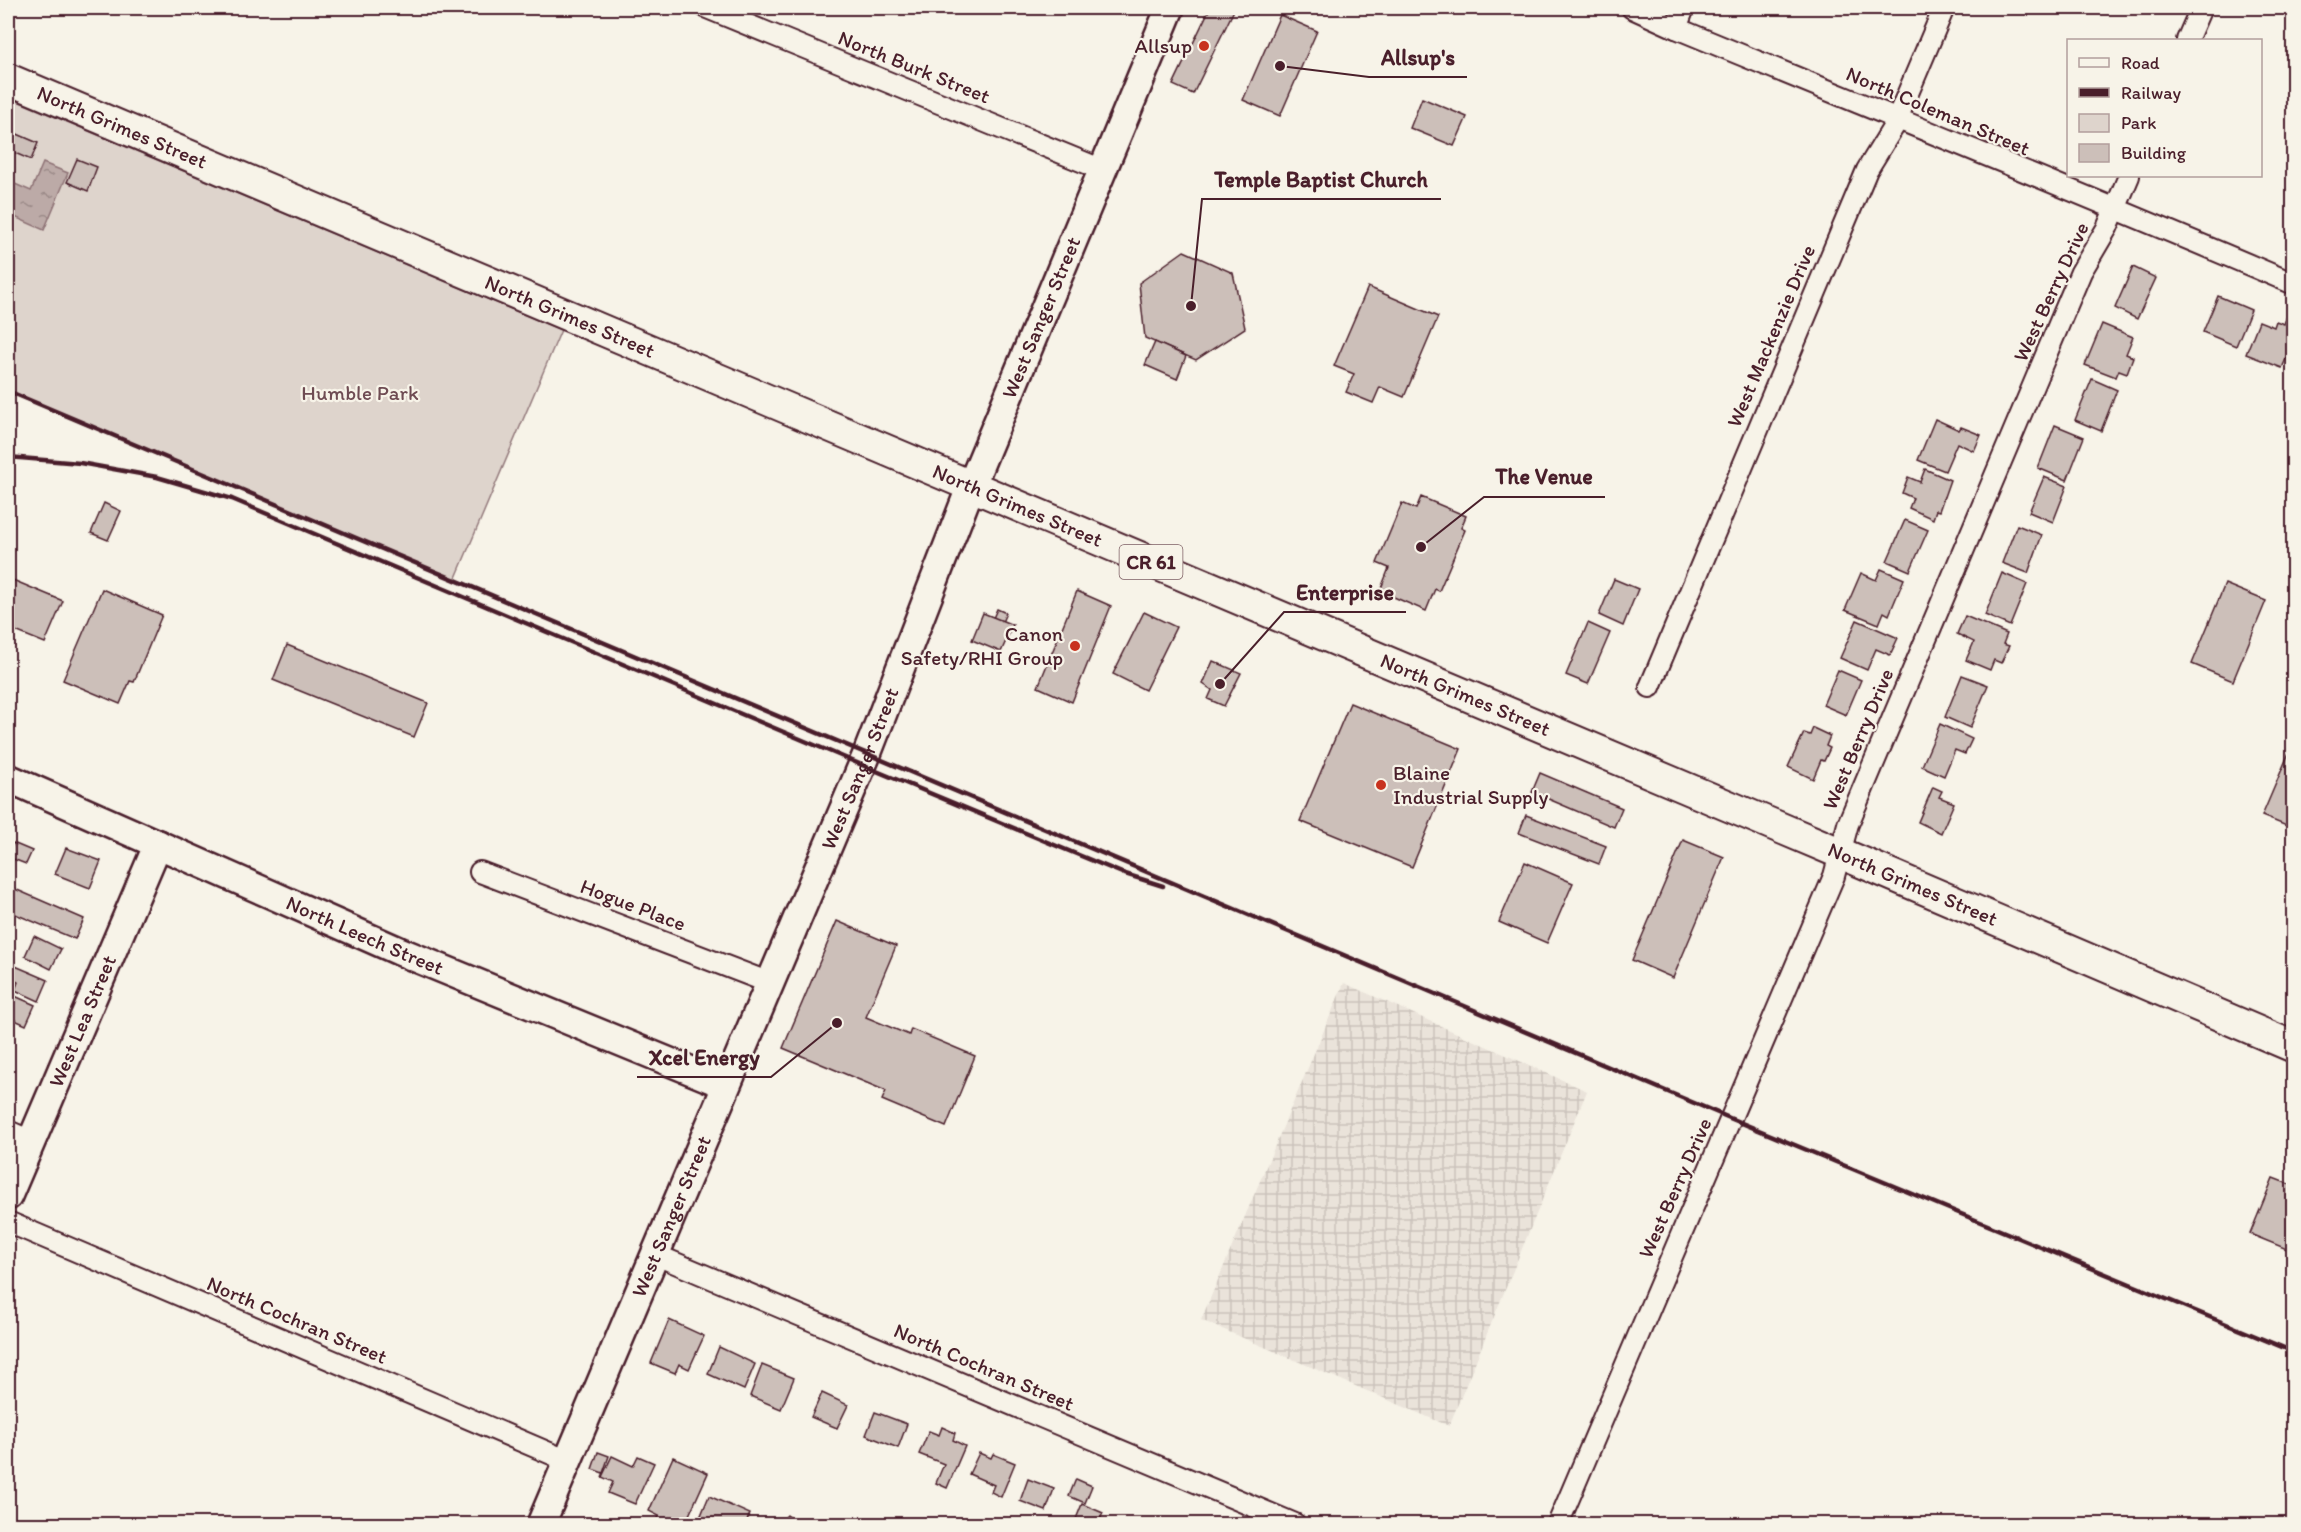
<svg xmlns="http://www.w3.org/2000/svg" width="2301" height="1532" viewBox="0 0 2301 1532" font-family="Itim,sans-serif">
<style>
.industrial{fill:url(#industrial-grid)}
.green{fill:#ded4cc;stroke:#947a7c;stroke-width:1.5}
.water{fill:url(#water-ripples);stroke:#8e7275;stroke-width:1.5}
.building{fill:#ccbfb9;stroke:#4a1f2b;stroke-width:1.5}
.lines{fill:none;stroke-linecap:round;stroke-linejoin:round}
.street-casing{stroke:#4a1f2b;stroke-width:24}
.secondary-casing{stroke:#4a1f2b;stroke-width:32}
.primary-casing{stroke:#4a1f2b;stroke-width:34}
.street{stroke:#f7f3e8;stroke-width:20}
.secondary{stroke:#f7f3e8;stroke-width:27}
.primary{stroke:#f7f3e8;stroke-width:30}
.rail{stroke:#4a1f2b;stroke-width:4.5}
.poi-dot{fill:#c8321e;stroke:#f7f3e8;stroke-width:2}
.labels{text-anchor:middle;stroke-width:4.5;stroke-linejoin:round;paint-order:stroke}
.shield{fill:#f7f3e8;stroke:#7e5f64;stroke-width:1.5}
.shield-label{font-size:20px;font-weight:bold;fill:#4a1f2b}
.poi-label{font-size:21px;fill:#4a1f2b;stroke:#f7f3e8;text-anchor:end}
.street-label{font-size:21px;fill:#4a1f2b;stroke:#f7f3e8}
.park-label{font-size:21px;fill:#6f4c53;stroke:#f7f3e8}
.leader{fill:none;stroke:#4a1f2b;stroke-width:2}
.callout-dot{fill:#4a1f2b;stroke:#f7f3e8;stroke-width:2}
.callout-label{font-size:22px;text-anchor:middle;font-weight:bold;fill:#4a1f2b;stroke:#f7f3e8;stroke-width:4.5;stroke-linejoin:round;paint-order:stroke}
</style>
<defs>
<pattern id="industrial-grid" width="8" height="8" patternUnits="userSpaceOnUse" patternTransform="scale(1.5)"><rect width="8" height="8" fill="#eae3da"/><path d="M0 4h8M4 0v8" fill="none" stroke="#cac2bb"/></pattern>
<pattern id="water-ripples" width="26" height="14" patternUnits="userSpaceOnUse" patternTransform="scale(1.5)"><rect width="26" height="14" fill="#bcaaa7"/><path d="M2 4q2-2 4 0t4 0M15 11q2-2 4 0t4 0" fill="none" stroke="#9b8a88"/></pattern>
</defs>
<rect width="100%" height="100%" fill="#f7f3e8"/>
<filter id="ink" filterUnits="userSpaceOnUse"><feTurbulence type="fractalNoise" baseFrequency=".0167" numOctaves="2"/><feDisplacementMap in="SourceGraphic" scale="12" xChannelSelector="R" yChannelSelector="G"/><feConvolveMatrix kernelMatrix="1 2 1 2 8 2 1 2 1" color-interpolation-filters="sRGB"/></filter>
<g filter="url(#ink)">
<path class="industrial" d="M1344 983 1587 1091 1449 1426 1201 1320Z"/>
<path class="green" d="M8 97 561 330 455 580 8 392Z"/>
<path class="water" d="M43 163 68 173 44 230 8 214V181L31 191Z"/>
<g class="building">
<path d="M1210 8H1235L1193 94 1173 85Z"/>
<path d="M1280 15 1317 31 1280 116 1243 100Z"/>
<path d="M1422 98 1467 117 1454 146 1410 128Z"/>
<path d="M8 130 38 143 31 160 8 150Z"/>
<path d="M77 159 97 167 88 191 67 182Z"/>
<path d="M1184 251 1233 273 1245 328 1196 360 1145 338 1139 283Z"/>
<path d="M2133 267 2156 278 2137 319 2115 308Z"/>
<path d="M1368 287 1438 317 1404 397 1380 387 1373 403 1346 392 1354 374 1334 366Z"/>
<path d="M2218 296 2251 310 2236 346 2203 332Z"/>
<path d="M2290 308 2294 310V341L2282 368 2246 354 2259 321 2274 327 2276 321 2284 324Z"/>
<path d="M2102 324 2133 337 2126 354 2133 357 2127 373 2119 370 2116 377 2085 365Z"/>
<path d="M1155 342 1186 356 1177 379 1145 365Z"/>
<path d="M2092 379 2117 390 2101 431 2075 420Z"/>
<path d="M1935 419 1959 430 1961 427 1981 435 1974 451 1957 443 1945 471 1918 460Z"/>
<path d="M2055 425 2084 437 2067 480 2038 468Z"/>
<path d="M1925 469 1950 480 1939 511 1936 510 1933 519 1909 508 1913 498 1902 493 1908 477 1920 482Z"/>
<path d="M2044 477 2067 486 2053 522 2029 512Z"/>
<path d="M1421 497 1466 516 1461 528 1465 530 1439 591 1435 589 1426 611 1380 591 1389 568 1377 563 1402 503 1416 509Z"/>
<path d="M104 503 121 511 108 540 91 533Z"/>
<path d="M1905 520 1928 530 1910 571 1887 561Z"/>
<path d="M2017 525 2042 535 2028 573 2002 563Z"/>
<path d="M1881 569 1904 579 1889 615 1884 612 1879 624 1845 610 1861 573 1876 580Z"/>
<path d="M2002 573 2027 584 2010 626 1985 615Z"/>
<path d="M8 578 63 601 45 643 8 628Z"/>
<path d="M1614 579 1638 589 1623 626 1599 615Z"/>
<path d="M2225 584 2266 601 2233 681 2192 664Z"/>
<path d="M102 589 162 615 134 682 130 681 120 704 63 680Z"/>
<path d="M1077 591 1111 606 1072 702 1038 687Z"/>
<path d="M997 609 1006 613 991 647 982 643Z"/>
<path d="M1144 612 1176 627 1145 690 1113 674Z"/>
<path d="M983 613 1013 625 1001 652 972 640Z"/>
<path d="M1965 616 2007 634 2003 644 2009 646 2001 663 1994 660 1990 670 1966 660 1974 642 1957 634Z"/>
<path d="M1857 620 1898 638 1890 655 1876 649 1867 670 1840 658Z"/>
<path d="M1588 623 1610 633 1588 684 1566 675Z"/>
<path d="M287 645 428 703 414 737 273 680Z"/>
<path d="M1213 661 1241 673 1224 706 1208 699 1212 690 1203 684Z"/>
<path d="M1838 670 1861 680 1846 715 1823 705Z"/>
<path d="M1962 675 1988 685 1970 728 1945 717Z"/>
<path d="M1350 703 1461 749 1412 867 1300 821Z"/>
<path d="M1940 724 1972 739 1965 754 1955 750 1944 776 1922 766Z"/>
<path d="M1813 728 1830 736 1826 746 1830 748 1824 761 1821 760 1813 779 1788 767 1804 733 1810 735Z"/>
<path d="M2294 741V829L2262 816Z"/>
<path d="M1540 773 1622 808 1614 827 1532 792Z"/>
<path d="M1933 787 1942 791 1939 797 1954 803 1941 833 1918 822Z"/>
<path d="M1526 815 1606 846 1599 864 1519 833Z"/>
<path d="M1683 840 1724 857 1673 978 1632 960Z"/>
<path d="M13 843 32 851 26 864 8 857Z"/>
<path d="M66 848 101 861 90 888 55 874Z"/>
<path d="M1525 862 1573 883 1547 943 1499 922Z"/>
<path d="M8 886 84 919 75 939 8 911Z"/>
<path d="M837 921 896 946 866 1017 909 1035 911 1029 975 1056 946 1127 882 1100 886 1091 783 1048Z"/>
<path d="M34 936 61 949 51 969 25 956Z"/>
<path d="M13 965 48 980 39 1001 15 990 18 982 8 977Z"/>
<path d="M8 993 35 1005 26 1025 8 1017Z"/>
<path d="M2273 1178 2294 1186V1252L2250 1234Z"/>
<path d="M669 1320 704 1336 689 1369 679 1364 675 1373 651 1363Z"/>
<path d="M719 1347 755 1364 744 1390 708 1374Z"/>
<path d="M762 1365 794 1378 781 1409 750 1396Z"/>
<path d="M822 1393 848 1405 837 1428 811 1417Z"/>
<path d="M875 1412 907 1424 898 1448 866 1435Z"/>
<path d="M942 1427 955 1433 953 1440 965 1446 947 1488 936 1483 944 1464 919 1454 929 1431 939 1435Z"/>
<path d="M598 1452 609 1456 603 1473 592 1469Z"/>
<path d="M979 1453 991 1458 993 1454 1015 1463 1001 1497 991 1492 994 1485 969 1474Z"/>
<path d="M612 1456 633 1466 638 1456 654 1463 635 1504 608 1493 613 1482 602 1477Z"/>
<path d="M673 1457 708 1473 685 1524H655L659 1516 649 1511Z"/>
<path d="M1028 1479 1054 1489 1046 1511 1020 1501Z"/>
<path d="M1076 1479 1092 1486 1085 1503 1069 1496Z"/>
<path d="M709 1496 750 1514 745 1524H710L699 1520Z"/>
<path d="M1082 1504 1103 1513 1098 1524H1074Z"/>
<path d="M787 1515 799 1524H779Z"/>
</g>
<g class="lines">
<defs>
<g id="street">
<path d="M707 8 1103 170"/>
<path d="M1632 8 1676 28C1882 113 2089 196 2294 284"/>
<path d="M1676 28 1684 8"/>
<path d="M2187 40 2201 8"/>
<path d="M1650 687 1867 170 1894 126 1944 8"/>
<path d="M480 872 770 983"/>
<path d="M8 1131 31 1141"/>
<path d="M8 1222 568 1461"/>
<path d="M654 1254 1295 1524"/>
<path d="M1558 1524 1834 876 1848 824 2081 272 2107 228 2129 176"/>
</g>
<g id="secondary">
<path id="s1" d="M8 778 399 951 726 1085"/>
<path id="s2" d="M8 1196 158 844"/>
<path id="s3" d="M541 1524 867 754 971 486 1170 8"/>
</g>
<g id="primary">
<path id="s4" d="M8 79 1840 853 2294 1047"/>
</g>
</defs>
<use href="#street" class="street-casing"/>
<use href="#secondary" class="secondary-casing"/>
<use href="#primary" class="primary-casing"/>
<use href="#street" class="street"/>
<use href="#secondary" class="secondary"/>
<use href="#primary" class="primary"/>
<g class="rail">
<path d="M8 391 1732 1119 2294 1352"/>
<path d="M8 457 80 463 157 477 232 499 862 765 1122 873 1163 886"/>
</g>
</g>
</g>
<g class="poi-dot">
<circle cx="1204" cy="46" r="6"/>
<circle cx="1075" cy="646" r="6"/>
<circle cx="1381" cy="785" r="6"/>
</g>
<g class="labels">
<rect class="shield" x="1119.5" y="545" width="63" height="34" rx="4.5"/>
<g class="shield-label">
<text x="1151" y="569">CR 61</text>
</g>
<g class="poi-label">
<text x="1192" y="53">Allsup</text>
<text x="1063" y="641">Canon<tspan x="1063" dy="24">Safety/RHI Group</tspan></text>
<text x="1393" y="780" text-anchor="start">Blaine<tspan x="1393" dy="24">Industrial Supply</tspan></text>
</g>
<g class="street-label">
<text transform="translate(914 67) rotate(22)" y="7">North Burk Street</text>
<text transform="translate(1938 111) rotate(23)" y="7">North Coleman Street</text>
<text dy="7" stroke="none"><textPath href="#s4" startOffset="124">North Grimes Street</textPath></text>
<text transform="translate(2051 292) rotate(-65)" y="7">West Berry Drive</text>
<text dy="7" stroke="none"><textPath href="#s4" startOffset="610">North Grimes Street</textPath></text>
<text dy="7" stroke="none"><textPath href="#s3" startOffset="1306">West Sanger Street</textPath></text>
<text transform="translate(1771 336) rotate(-67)" y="7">West Mackenzie Drive</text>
<text dy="7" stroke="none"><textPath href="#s4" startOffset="1096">North Grimes Street</textPath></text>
<text dy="7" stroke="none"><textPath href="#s4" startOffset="1582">North Grimes Street</textPath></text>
<text transform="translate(1858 739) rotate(-67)" y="7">West Berry Drive</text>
<text dy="7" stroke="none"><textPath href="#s3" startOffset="820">West Sanger Street</textPath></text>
<text dy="7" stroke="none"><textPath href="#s4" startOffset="2068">North Grimes Street</textPath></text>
<text transform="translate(633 905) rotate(21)" y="7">Hogue Place</text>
<text dy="7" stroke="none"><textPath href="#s1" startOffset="390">North Leech Street</textPath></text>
<text dy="7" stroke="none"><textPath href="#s2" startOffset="190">West Lea Street</textPath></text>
<text transform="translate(1675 1188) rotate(-66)" y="7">West Berry Drive</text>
<text dy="7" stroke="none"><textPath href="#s3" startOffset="334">West Sanger Street</textPath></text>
<text transform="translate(297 1320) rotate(23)" y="7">North Cochran Street</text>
<text transform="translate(984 1367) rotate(23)" y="7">North Cochran Street</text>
</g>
<g class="park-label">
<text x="360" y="400">Humble Park</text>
</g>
</g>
<path class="leader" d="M1280 66L1369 77H1467M1191 306L1202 199H1441M1421 547L1484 497H1605M1220 684L1284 612H1406M837 1023L771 1077H637"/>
<g class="callout-dot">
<circle cx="1280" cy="66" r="6"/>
<circle cx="1191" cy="306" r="6"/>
<circle cx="1421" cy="547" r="6"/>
<circle cx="1220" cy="684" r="6"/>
<circle cx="837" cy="1023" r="6"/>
</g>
<g class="callout-label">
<text x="1418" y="65">Allsup's</text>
<text x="1321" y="187">Temple Baptist Church</text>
<text x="1544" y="484">The Venue</text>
<text x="1345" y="600">Enterprise</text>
<text x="704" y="1065">Xcel Energy</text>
</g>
<rect width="2301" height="1532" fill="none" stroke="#f7f3e8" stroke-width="30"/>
<rect x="15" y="15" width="2271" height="1502" fill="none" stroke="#4a1f2b" stroke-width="2" filter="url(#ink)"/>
<rect x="2067" y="39" width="195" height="138" fill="#f7f3e8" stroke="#b29e9c" stroke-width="1.5"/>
<rect x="2079" y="58" width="30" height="9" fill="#f7f3e8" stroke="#b29e9c" stroke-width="1.5"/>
<text x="2121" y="69" font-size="18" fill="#4a1f2b">Road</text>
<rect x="2079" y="88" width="30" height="9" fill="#4a1f2b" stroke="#b29e9c" stroke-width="1.5"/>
<text x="2121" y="99" font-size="18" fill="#4a1f2b">Railway</text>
<rect x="2079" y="114" width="30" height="18" fill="#ded4cc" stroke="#b29e9c" stroke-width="1.5"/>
<text x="2121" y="129" font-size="18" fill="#4a1f2b">Park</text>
<rect x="2079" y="144" width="30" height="18" fill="#ccbfb9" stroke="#b29e9c" stroke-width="1.5"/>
<text x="2121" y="159" font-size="18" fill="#4a1f2b">Building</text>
</svg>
